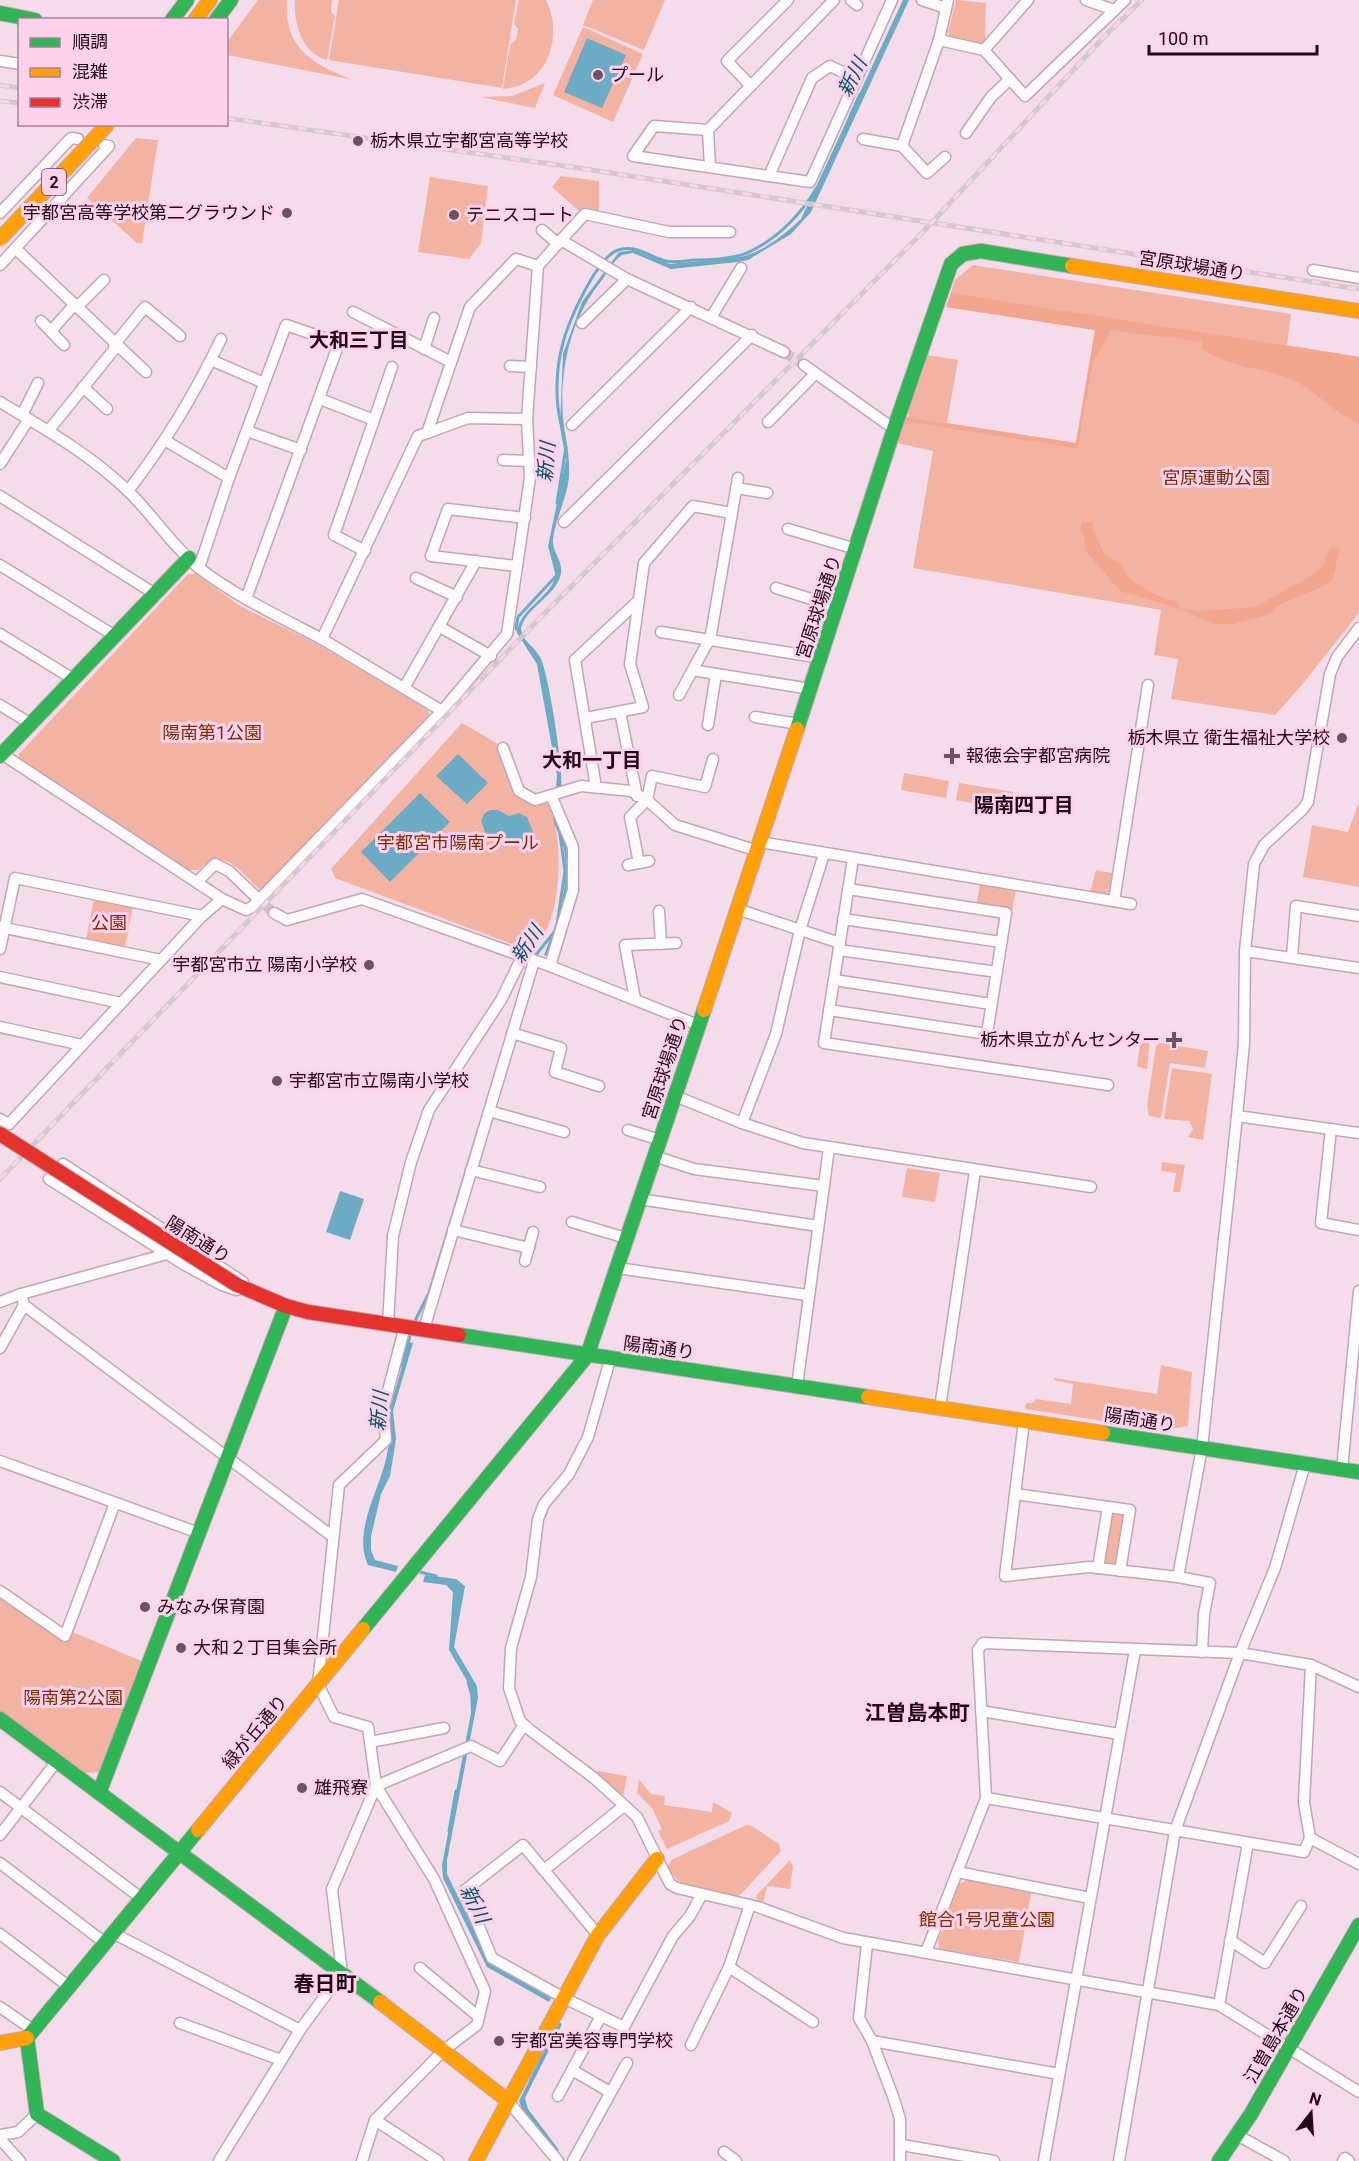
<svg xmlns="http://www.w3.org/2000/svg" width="1359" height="2161" viewBox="0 0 1359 2161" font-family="Roboto,'Noto Sans JP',sans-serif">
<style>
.green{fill:#f3b3a2}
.forest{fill:#f3a68e}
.water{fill:#6daac4}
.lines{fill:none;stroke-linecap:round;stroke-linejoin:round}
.stream{stroke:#6daac4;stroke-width:3}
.street-tunnel{stroke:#d4bccb;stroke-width:10;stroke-dasharray:10 5;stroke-linecap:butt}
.street-casing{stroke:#bfa7b5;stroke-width:13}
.fast-casing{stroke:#bfa7b5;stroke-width:16}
.slow-casing{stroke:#bfa7b5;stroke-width:16}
.jam-casing{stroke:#bfa7b5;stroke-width:16}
.street{stroke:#fdfafc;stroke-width:10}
.fast{stroke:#30b455;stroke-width:14}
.slow{stroke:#ff9f0a;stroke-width:14}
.jam{stroke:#e5322d;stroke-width:14}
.rail-casing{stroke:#d0c9cd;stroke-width:5}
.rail{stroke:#ffd2eb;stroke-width:3;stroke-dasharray:9;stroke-linecap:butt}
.slow-bridge-casing{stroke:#bfa7b5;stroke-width:16;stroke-linecap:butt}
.jam-bridge-casing{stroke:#bfa7b5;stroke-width:16;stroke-linecap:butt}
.slow-bridge{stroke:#ff9f0a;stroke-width:14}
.jam-bridge{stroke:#e5322d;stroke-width:14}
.poi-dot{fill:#6c5362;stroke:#ffd2eb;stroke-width:2}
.labels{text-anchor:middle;stroke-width:6;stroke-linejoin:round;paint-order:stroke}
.shield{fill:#ffd2eb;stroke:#644558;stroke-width:1.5}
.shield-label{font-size:16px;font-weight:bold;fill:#220919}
.poi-label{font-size:18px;fill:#220919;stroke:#ffd2eb;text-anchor:start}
.street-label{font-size:18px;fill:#220919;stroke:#ffd2eb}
.park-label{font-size:18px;fill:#792d02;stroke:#ffd2eb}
.water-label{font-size:20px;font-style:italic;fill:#005369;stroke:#ffd2eb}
.neighbourhood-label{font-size:20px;font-weight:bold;fill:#220919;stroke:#ffd2eb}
.quarter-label{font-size:21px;font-weight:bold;fill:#220919;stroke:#ffd2eb}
</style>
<rect width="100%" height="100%" fill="#f4dcea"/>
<g class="green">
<path d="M258 0H287C283 49 315 66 354 80L227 55V42Z"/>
<path d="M295 0H332L331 12 335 16 327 60C302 54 293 22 295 0Z"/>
<path d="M339 0H516L502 88 329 60Z"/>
<path d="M519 0H546C564 36 548 86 503 89L510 45 516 40 518 29 514 24Z"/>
<path d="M593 0H665L644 50 583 25Z"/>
<path d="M956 0 986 3 985 42 981 45 950 37 948 33Z"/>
<path d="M583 27 643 54 613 122 553 95Z"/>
<path d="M545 83 535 108 480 97 512 96Z"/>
<path d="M136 138 158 140 142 243H137L87 198Z"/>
<path d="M561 176 599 181V212H580L552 187Z"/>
<path d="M430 177 488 186 481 243 469 259 418 252Z"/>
<path d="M973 265 1291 314 1287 345 1359 357V613L1301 686 1275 715 1171 699 1178 659 1154 655 1161 610 913 568 933 451 897 443 906 417H909L908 411 927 355 958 360 947 423 1076 443 1095 330 946 307 955 280Z"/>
<path d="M188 574H196L240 606 319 645 428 710 430 716 261 891C242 873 223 844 199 870H188L18 759 19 754Z"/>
<path d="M821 577 836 582 832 594 824 597 815 594Z"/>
<path d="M462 723 498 744 517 794 536 804H548C563 833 561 893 549 924 546 933 536 943 531 951L335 878 331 869Z"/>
<path d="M904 773 949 781 946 798 901 790Z"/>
<path d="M959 783 1013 792 1010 810 956 800Z"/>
<path d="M1359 802V887L1303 877 1312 825 1348 832Z"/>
<path d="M1096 870 1112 873 1109 892 1102 895 1090 893Z"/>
<path d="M980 884 1016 890 1012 912 976 906Z"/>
<path d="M94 899 133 907 125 947 86 939Z"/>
<path d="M1150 1039 1147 1069 1137 1067 1140 1044Z"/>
<path d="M1160 1043 1208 1051 1205 1068 1170 1063 1161 1118 1149 1116 1147 1106 1156 1046Z"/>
<path d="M1172 1068 1212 1074 1203 1140 1188 1137 1193 1129 1189 1121 1164 1119Z"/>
<path d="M1162 1162 1185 1165 1180 1192H1173L1176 1173 1161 1171Z"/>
<path d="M907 1168 940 1173 935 1202 902 1197Z"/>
<path d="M1161 1365 1192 1372 1188 1426 1162 1430 1025 1409 1026 1403H1033L1036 1399 1071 1404 1073 1384 1054 1380V1378L1157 1394Z"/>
<path d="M1123 1512 1125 1515 1117 1563 1115 1566 1104 1564 1110 1513Z"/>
<path d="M0 1598 66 1643 70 1631 144 1662 103 1772 81 1773 0 1712Z"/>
<path d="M598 1771 627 1776 623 1797 596 1773Z"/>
<path d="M639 1779 651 1794 665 1796 664 1805 712 1812 713 1802 732 1813 729 1821 667 1849 658 1831 662 1829 652 1808 637 1793Z"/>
<path d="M746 1825 752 1826 779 1844 781 1851 740 1895 736 1897C711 1892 680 1893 668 1867L671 1860Z"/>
<path d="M790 1860 793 1866 790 1889 767 1886 763 1903 758 1901 756 1896Z"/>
<path d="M967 1880 1031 1893 1019 1962 939 1949 938 1941 959 1884Z"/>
</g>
<g class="forest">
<path d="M951 293 1359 357V424C1336 415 1317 391 1293 380 1263 367 1228 368 1201 348L1202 342 1110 330 1107 339 1093 361 1078 446 1075 448 904 421 906 417 1076 443 1095 330 946 307Z"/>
<path d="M1082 522 1093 523V529L1104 554 1118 562 1130 579 1156 595 1178 602 1180 609 1201 611 1255 607 1310 576 1323 566 1330 547 1340 548 1332 581C1313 594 1281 598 1270 614L1234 624H1215L1174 607 1120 591 1085 550 1084 534 1080 530Z"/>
</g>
<g class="water">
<path d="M903 0H909L811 212 791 234 748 260 738 262 671 269 633 253 622 255C612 262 607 274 599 284 568 323 558 378 564 427 567 444 570 459 569 477 567 498 556 517 553 539 552 552 563 561 561 573 557 596 527 606 521 628 522 642 536 647 541 659 549 677 564 772 561 790L556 789 557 775 537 664 517 633C519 608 550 599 556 575L548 546 566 460 560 427 563 354 582 302 619 252 634 250 670 264 740 257C762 253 785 234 801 219Z"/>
<path d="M587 38 626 55 602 108 564 92Z"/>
<path d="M458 754 488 783 467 804 436 776Z"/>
<path d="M420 793 450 822 390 882 361 852Z"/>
<path d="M490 810H498L509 816 519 813 527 817 534 834C523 852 501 846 486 835L481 821 484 814Z"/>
<path d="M553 813 557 814 569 852V886L548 956 544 955C558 920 570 887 564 849 562 837 552 825 553 813Z"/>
<path d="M340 1191 364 1199 350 1240 326 1232Z"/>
<path d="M409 1342 413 1343 393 1411 396 1439 390 1476 381 1494 371 1536V1550L375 1560 398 1566 396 1572 368 1565C351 1528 384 1485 388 1448L391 1446 390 1408Z"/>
<path d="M425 1575 456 1579 465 1586 454 1647 477 1686 478 1698 447 1860V1874L490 1962 551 1998 549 2002 487 1967 443 1878 442 1865 471 1713 470 1686 449 1650 453 1592 446 1585 423 1582Z"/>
<path d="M558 2022 562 2024 525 2098 528 2109 559 2150 555 2153 522 2109 519 2101Z"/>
</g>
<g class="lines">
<g class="stream">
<path d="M848 121 860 94"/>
<path d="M561 424C555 401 556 369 562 347 567 324 596 258 618 250 636 244 649 257 666 261 674 263 684 261 693 260 709 260 736 259 751 251 778 238 801 214 816 189"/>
<path d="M557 503 566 447"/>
<path d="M518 631 516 628 518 617 557 575 553 559"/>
<path d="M557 925 565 871 560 834"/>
<path d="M535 956 555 931"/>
<path d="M414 1323 429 1293 527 970"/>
<path d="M402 1366 411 1332"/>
<path d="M390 1449 392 1434"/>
<path d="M416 1571 436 1576"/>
<path d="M468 1682 473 1699"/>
<path d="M449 1831 456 1791"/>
</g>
<g class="street-tunnel">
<path d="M784 352 804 365"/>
<path d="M255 896 274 913"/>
</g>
<defs>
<g id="street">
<path d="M834 0 708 130 654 126 633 156 810 182 892 0"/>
<path d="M851 0 857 5"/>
<path d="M922 0 946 8"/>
<path d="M1086 0 1114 10"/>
<path d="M939 40 984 50 1025 96 1125 0"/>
<path d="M984 50 1028 0"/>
<path d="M0 61 20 64"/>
<path d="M751 86 727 61 788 0"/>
<path d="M708 130 710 167"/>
<path d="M966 133 991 97 1010 79"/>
<path d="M863 139 902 146 939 40 948 0"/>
<path d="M902 146 927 173 945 157"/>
<path d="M769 176 812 78 830 66 857 79"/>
<path d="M0 213 71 138 78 139"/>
<path d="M542 230 558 244"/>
<path d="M561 240 585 214 669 232H730"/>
<path d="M16 249 146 372"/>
<path d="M0 265 109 146 104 145"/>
<path d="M1313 270 1359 278"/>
<path d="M77 307 104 280"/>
<path d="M353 312 451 362"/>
<path d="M712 316 741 268"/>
<path d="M41 321 64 345"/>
<path d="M582 323 627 279"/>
<path d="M51 331 75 304"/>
<path d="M114 345 145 307 180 336"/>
<path d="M424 349 434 318"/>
<path d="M211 360 264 383"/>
<path d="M804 365 894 429"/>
<path d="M510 366 531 367"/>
<path d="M83 387 107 409"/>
<path d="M320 399 374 420 392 367"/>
<path d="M0 402C45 429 90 454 128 491 153 515 172 546 199 568 237 597 280 617 322 639"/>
<path d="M22 415 38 383"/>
<path d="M768 422 815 374"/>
<path d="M572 425 691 307"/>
<path d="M49 430 116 347"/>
<path d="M247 431 301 450"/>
<path d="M427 433 468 418 527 419"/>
<path d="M166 441 229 478"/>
<path d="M503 460 529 461"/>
<path d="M0 464 29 419"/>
<path d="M736 488 767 493"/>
<path d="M128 491C165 443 195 394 221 339"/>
<path d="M0 496 155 594"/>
<path d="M564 522 752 335"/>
<path d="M788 529 856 549"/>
<path d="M365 551 334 535 374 420"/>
<path d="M0 565 115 636"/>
<path d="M517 566 431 556 448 509 525 518"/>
<path d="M199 568 229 478 286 325 339 343 246 599"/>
<path d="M416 578 457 597"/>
<path d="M776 588 837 607"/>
<path d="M440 627 491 656"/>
<path d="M661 632 821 658"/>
<path d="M0 634 73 679"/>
<path d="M710 640 738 478"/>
<path d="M698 671 811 689"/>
<path d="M404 688 476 561"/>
<path d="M679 695 708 642"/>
<path d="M0 705 31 724"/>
<path d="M442 711 322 639 418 436 427 433 470 307 516 259 538 266 561 240 627 279 784 352"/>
<path d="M620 712 637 796"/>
<path d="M755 717 799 724"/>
<path d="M586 718 643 707 630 664 644 563 693 506 731 513"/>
<path d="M708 725 716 674"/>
<path d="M503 748 519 791 535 800 581 786 631 791 647 800 675 825 758 851"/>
<path d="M2 754 222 899"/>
<path d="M596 787 575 660 638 601"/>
<path d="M760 842 1131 904"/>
<path d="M853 859 824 1043 1108 1085"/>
<path d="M639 863 630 817 647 800 652 776 705 787 713 759"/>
<path d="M628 865 649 861"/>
<path d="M197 882 215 864 229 871 255 896"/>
<path d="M1114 901 1148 685"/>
<path d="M737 909 840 943"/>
<path d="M659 911 661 944"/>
<path d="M274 913 287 920 362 899 550 966 698 1025"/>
<path d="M843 919 1001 942"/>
<path d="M0 927 161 960"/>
<path d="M0 949 15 878 202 916"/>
<path d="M839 950 997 972"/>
<path d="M1245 951 1359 968"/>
<path d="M1292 957 1296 906 1359 916"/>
<path d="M550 966 573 890V847L551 795"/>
<path d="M0 977 121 1003"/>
<path d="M834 980 991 1004"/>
<path d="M635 999 625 945 676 943"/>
<path d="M829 1010 987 1034 1006 913 848 889"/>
<path d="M0 1027 82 1045"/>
<path d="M512 1033 561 1048 555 1072 599 1086"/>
<path d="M675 1096 742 1123 803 1143 1091 1187"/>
<path d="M489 1111 564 1132"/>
<path d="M1237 1116 1359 1133"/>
<path d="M0 1119 9 1124 202 916 222 899 246 910 252 907 442 711 507 634 530 478 527 419 538 266"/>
<path d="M742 1123 776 1034 800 930 824 854"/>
<path d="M1331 1129 1321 1223 1359 1230"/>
<path d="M628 1130 660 1140"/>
<path d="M654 1156 694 1169 824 1186"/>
<path d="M63 1164 243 1282"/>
<path d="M471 1170 540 1187"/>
<path d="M49 1179 185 1265 222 1285 237 1290"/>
<path d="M639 1199 818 1226"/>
<path d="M572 1222 626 1238"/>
<path d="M453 1230 529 1248"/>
<path d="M525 1261 533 1232"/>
<path d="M617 1268 807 1295"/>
<path d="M0 1302 21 1294"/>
<path d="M24 1305 332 1536"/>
<path d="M388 1324 393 1236 411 1162 429 1110 501 1000 522 957"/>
<path d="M424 1329 534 961"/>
<path d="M0 1348 24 1305 21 1294 167 1254"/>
<path d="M610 1360 588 1437 569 1474 544 1504 538 1519 531 1577 511 1648 509 1688 520 1721 530 1730 594 1778 637 1817 670 1884 677 1888 758 1907 843 1938 1219 2005 1359 2092"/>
<path d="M797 1386 829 1148"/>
<path d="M940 1408 975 1171"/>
<path d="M1024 1421 1005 1576 1089 1567 1178 1577 1202 1448 1237 1116 1244 1043 1245 951 1254 864 1264 845 1302 810 1308 802 1330 674 1337 657 1359 628"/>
<path d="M0 1461 199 1533"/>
<path d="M1342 1469 1359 1291"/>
<path d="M1015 1494 1130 1510 1120 1571"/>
<path d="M1098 1568 1108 1507"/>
<path d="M1178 1577 1210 1583 1204 1614 1202 1652"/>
<path d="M0 1591 65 1636 115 1503"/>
<path d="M981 1711 1119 1734"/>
<path d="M370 1742 444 1728"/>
<path d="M0 1792 141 1898"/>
<path d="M986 1798 1304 1852 1310 1838 1304 1802 1311 1665"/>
<path d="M0 1835 57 1761"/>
<path d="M1310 1838 1359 1864"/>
<path d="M0 1863 105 1943"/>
<path d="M544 1870 624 1806"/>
<path d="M957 1872 1090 1898"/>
<path d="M113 1933 300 2030"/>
<path d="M0 1934 68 1986"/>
<path d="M598 1935 523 1845 464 1891 492 1958 564 1998 624 2027 673 1936 690 1916 702 1894"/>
<path d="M1230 1940 1265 1963 1301 1906"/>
<path d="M867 1944 859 2018 872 2041 894 2099 900 2119V2161"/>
<path d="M926 1952 986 1798 978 1650 983 1643 1240 1653 1311 1665 1359 1687"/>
<path d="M729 1967 813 2022"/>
<path d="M420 1968 479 2017"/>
<path d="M1219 2005 1248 1843"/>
<path d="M0 2007 33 2030"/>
<path d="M180 2023 281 2060"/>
<path d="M872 2041 1059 2074"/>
<path d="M691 2045 729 1967 750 1905"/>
<path d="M572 2070 610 2092"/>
<path d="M558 2096 601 2016"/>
<path d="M507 2100 558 2161"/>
<path d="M375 2120 438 2161"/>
<path d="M0 2135 18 2132 37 2114"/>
<path d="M1237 2135 1284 2161"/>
<path d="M0 2139 20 2161"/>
<path d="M902 2145 994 2161"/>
<path d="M724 2152 736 2161"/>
<path d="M219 2161 300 2030 342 1973 332 1889 376 1786 471 1746 500 1761 524 1725"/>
<path d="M362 2161 375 2120 444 2050 477 2025 485 1991 434 1879 376 1786 368 1727 334 1717 318 1684 339 1485 386 1440 383 1410 405 1326"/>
<path d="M573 2161 627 2063"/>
<path d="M1044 2161 1135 1650"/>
<path d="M1119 2161 1175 1831 1240 1653 1275 1568 1305 1464"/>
<path d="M1343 2161 1345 2158 1349 2161"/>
</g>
<g id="fast">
<path d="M0 13 35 20"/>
<path d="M172 20 187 0"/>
<path d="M216 20 231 0"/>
<path d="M797 729 894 429 951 264 963 254 981 251 1072 266"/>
<path d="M0 756 189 558"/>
<path d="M459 1335 868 1397"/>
<path d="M1103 1433 1359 1472"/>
<path d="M363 1629 587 1356 704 1010"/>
<path d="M0 1719 380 2002"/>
<path d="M99 1793 286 1306"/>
<path d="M113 2161 37 2114 27 2038 198 1830"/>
<path d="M1219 2161 1251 2114 1359 1925"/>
</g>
<g id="slow">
<path d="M195 20 210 0"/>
<path d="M1072 266 1359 311"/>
<path d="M704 1010 797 729"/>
<path d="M868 1397 1103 1433"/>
<path d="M198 1830 363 1629"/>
<path d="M380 2002 507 2100"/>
<path d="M0 2043 27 2038"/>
<path d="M476 2161 598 1935 657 1859"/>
</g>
<path id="jam" d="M237 1285 286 1306 308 1312 459 1335"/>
</defs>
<use href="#street" class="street-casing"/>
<use href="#fast" class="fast-casing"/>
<use href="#slow" class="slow-casing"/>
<use href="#jam" class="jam-casing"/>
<use href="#street" class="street"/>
<use href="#fast" class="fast"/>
<use href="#slow" class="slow"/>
<use href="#jam" class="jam"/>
<defs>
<g id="rail">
<path d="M0 85 20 88"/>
<path d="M0 101 20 103"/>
<path d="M226 118 579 168 1359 289"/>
<path d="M0 1179 540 618 924 231 1102 39 1142 0"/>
</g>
</defs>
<use href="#rail" class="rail-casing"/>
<use href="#rail" class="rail"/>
<defs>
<path id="slow-bridge" d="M0 239 108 124"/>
<path id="jam-bridge" d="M0 1134 237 1285"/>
</defs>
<use href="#slow-bridge" class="slow-bridge-casing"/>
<use href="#jam-bridge" class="jam-bridge-casing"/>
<use href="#slow-bridge" class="slow-bridge"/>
<use href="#jam-bridge" class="jam-bridge"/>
</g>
<g class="poi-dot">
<circle cx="598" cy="75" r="6"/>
<circle cx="358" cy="141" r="6"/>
<circle cx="287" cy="213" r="6"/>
<circle cx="454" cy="215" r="6"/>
<circle cx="1342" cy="738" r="6"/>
<path d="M949 747h6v6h6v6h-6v6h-6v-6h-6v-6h6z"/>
<circle cx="369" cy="965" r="6"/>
<path d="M1171 1031h6v6h6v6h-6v6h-6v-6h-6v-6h6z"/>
<circle cx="277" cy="1081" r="6"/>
<circle cx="145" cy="1607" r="6"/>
<circle cx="181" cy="1648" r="6"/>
<circle cx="302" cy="1788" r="6"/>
<circle cx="499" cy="2041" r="6"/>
</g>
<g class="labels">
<rect class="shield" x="42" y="169" width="24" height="26" rx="4.5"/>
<g class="shield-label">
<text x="54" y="188">2</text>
</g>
<g class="poi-label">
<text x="610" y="81">プール</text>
<text x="370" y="147">栃木県立宇都宮高等学校</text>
<text x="275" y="219" text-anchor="end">宇都宮高等学校第二グラウンド</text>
<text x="466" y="221">テニスコート</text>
<text x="1330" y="744" text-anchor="end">栃木県立 衛生福祉大学校</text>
<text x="966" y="762">報徳会宇都宮病院</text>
<text x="357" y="971" text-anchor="end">宇都宮市立 陽南小学校</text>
<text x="1160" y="1046" text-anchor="end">栃木県立がんセンター</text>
<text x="289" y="1087">宇都宮市立陽南小学校</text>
<text x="157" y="1613">みなみ保育園</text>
<text x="193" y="1654">大和２丁目集会所</text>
<text x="314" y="1794">雄飛寮</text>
<text x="511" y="2047">宇都宮美容専門学校</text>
</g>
<g class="street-label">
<text transform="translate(1192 266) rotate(9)" y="6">宮原球場通り</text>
<text transform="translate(819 607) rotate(-72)" y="6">宮原球場通り</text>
<text transform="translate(665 1068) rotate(-72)" y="6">宮原球場通り</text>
<text transform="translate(198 1240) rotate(32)" y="6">陽南通り</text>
<text transform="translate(659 1348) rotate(8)" y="6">陽南通り</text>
<text transform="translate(1140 1420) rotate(9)" y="6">陽南通り</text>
<text transform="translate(255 1732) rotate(-50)" y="6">緑が丘通り</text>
<text transform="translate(1276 2035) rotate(-60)" y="6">江曽島本通り</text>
</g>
<g class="park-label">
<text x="1216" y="484">宮原運動公園</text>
<text x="212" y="739">陽南第1公園</text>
<text x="458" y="849">宇都宮市陽南プール</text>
<text x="109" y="929">公園</text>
<text x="73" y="1704">陽南第2公園</text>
<text x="987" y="1926">館合1号児童公園</text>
</g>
<g class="water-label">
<text transform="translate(852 77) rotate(-63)" y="7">新川</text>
<text transform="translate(546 462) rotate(-85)" y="7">新川</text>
<text transform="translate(527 944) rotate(-56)" y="7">新川</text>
<text transform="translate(379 1411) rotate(-85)" y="7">新川</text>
<text transform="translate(475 1904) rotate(63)" y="7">新川</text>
</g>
<g class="neighbourhood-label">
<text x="359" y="347">大和三丁目</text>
<text x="592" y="767">大和一丁目</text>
<text x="1024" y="812">陽南四丁目</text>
</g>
<g class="quarter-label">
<text x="917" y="1720">江曽島本町</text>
<text x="325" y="1991">春日町</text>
</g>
</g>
<rect x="18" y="18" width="210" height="108" fill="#ffd2eb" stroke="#a78297" stroke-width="1.5"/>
<rect x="30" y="38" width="30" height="9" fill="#30b455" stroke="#a78297" stroke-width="1.5"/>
<text x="72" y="48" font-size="18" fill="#220919">順調</text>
<rect x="30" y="68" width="30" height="9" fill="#ff9f0a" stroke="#a78297" stroke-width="1.5"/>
<text x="72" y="78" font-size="18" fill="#220919">混雑</text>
<rect x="30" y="98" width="30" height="9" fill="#e5322d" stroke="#a78297" stroke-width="1.5"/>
<text x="72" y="108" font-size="18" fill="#220919">渋滞</text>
<g transform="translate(1311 2113) rotate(17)" stroke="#ffd2eb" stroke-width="4.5" paint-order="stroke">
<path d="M0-4.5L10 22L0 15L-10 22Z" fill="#220919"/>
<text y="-9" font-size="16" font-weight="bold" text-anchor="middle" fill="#220919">N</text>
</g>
<path d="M1149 45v9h168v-9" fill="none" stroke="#220919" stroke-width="3"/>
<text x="1158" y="45" font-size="18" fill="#220919" stroke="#ffd2eb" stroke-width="4.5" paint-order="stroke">100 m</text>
</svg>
